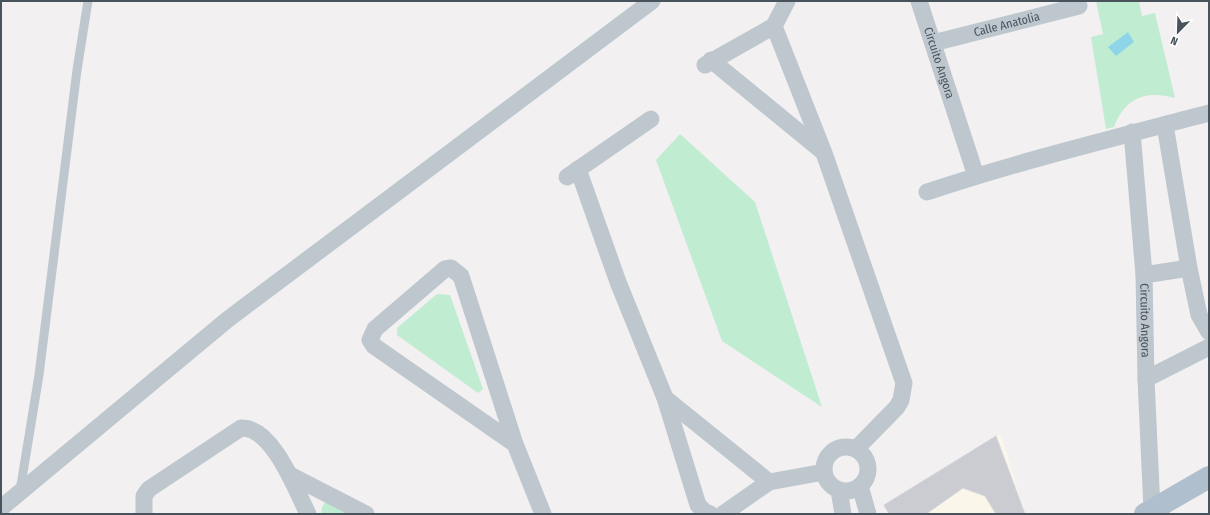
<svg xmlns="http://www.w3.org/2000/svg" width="1210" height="515" viewBox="0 0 1210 515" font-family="'Fira Sans Condensed',sans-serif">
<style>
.commercial{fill:#fbf6ea}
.green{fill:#c0edd2}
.water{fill:#8fd5e8}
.building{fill:#caccd2;stroke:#d4d6db}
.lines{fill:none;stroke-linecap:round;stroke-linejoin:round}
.lane{stroke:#bec7ce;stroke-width:9}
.street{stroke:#bec7ce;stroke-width:17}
.primary{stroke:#b0bfcd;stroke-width:22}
.labels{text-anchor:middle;stroke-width:4;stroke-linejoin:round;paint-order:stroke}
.street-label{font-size:12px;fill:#48535c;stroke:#fff}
</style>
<rect width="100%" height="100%" fill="#f2f0f0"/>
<path class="commercial" d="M1001 434 1025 514H888L884 505Z"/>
<g class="green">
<path d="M1096 1H1139L1142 16 1155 13 1175 98C1145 90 1125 98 1114 127L1106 129 1091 37 1103 34Z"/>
<path d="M680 134 755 202 822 407 722 341 656 160Z"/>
<path d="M437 294 450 295 483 389 478 393 397 335V328Z"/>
<path d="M327 499 354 514H321L322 507Z"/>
</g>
<path class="water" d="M1128 32 1134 42 1116 56 1108 47Z"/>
<path class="building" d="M996 436 1025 514H996L985 496 963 488 926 514H889L884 505Z"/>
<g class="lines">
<path class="lane" d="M20 491 39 375 77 70 88 1"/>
<g class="street">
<path d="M787 1 774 26 824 153 904 383 901 400 897 407 856 449"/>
<path id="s1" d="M919 1 976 176"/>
<path id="s2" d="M933 43 1079 6"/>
<path d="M711 60 822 151"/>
<path d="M705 65 774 26"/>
<path d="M1165 125 1189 268 1199 315 1209 332"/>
<path id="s3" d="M1132 132 1144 275 1146 379 1152 510"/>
<path d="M578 169 618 282 665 398 698 505 705 512 710 514"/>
<path d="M567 177 651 119"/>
<path d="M927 192C1020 161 1114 138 1209 113"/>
<path d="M1144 275 1189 268"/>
<path d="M1146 379 1209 347"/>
<path d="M665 398 769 482"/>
<path d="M515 444 374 346 370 340 375 329 445 269 451 268 461 276 515 444 543 514"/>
<circle cx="846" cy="469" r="22"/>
<path d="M290 475 366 514"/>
<path d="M860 486 868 514"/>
<path d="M839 490 843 514"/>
<path d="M1 508 227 320 652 1"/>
<path d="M144 514V496L149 489 241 428C272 426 296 490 308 514"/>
<path d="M723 514 769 482 824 472"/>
</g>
<path class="primary" d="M1145 514 1209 477"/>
</g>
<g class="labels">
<g class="street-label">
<text dy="4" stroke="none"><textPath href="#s2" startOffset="76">Calle Anatolia</textPath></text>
<text dy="4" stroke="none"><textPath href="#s1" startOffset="65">Circuito Angora</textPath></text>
<text dy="4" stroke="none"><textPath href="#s3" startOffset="189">Circuito Angora</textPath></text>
</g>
</g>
<rect width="1210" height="515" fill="none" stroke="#48535c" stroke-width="4"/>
<g transform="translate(1178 32) rotate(203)" stroke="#ffffff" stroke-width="3" paint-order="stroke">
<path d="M0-3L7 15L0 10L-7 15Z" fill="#48535c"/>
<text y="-6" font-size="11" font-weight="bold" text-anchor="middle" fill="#48535c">N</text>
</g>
</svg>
